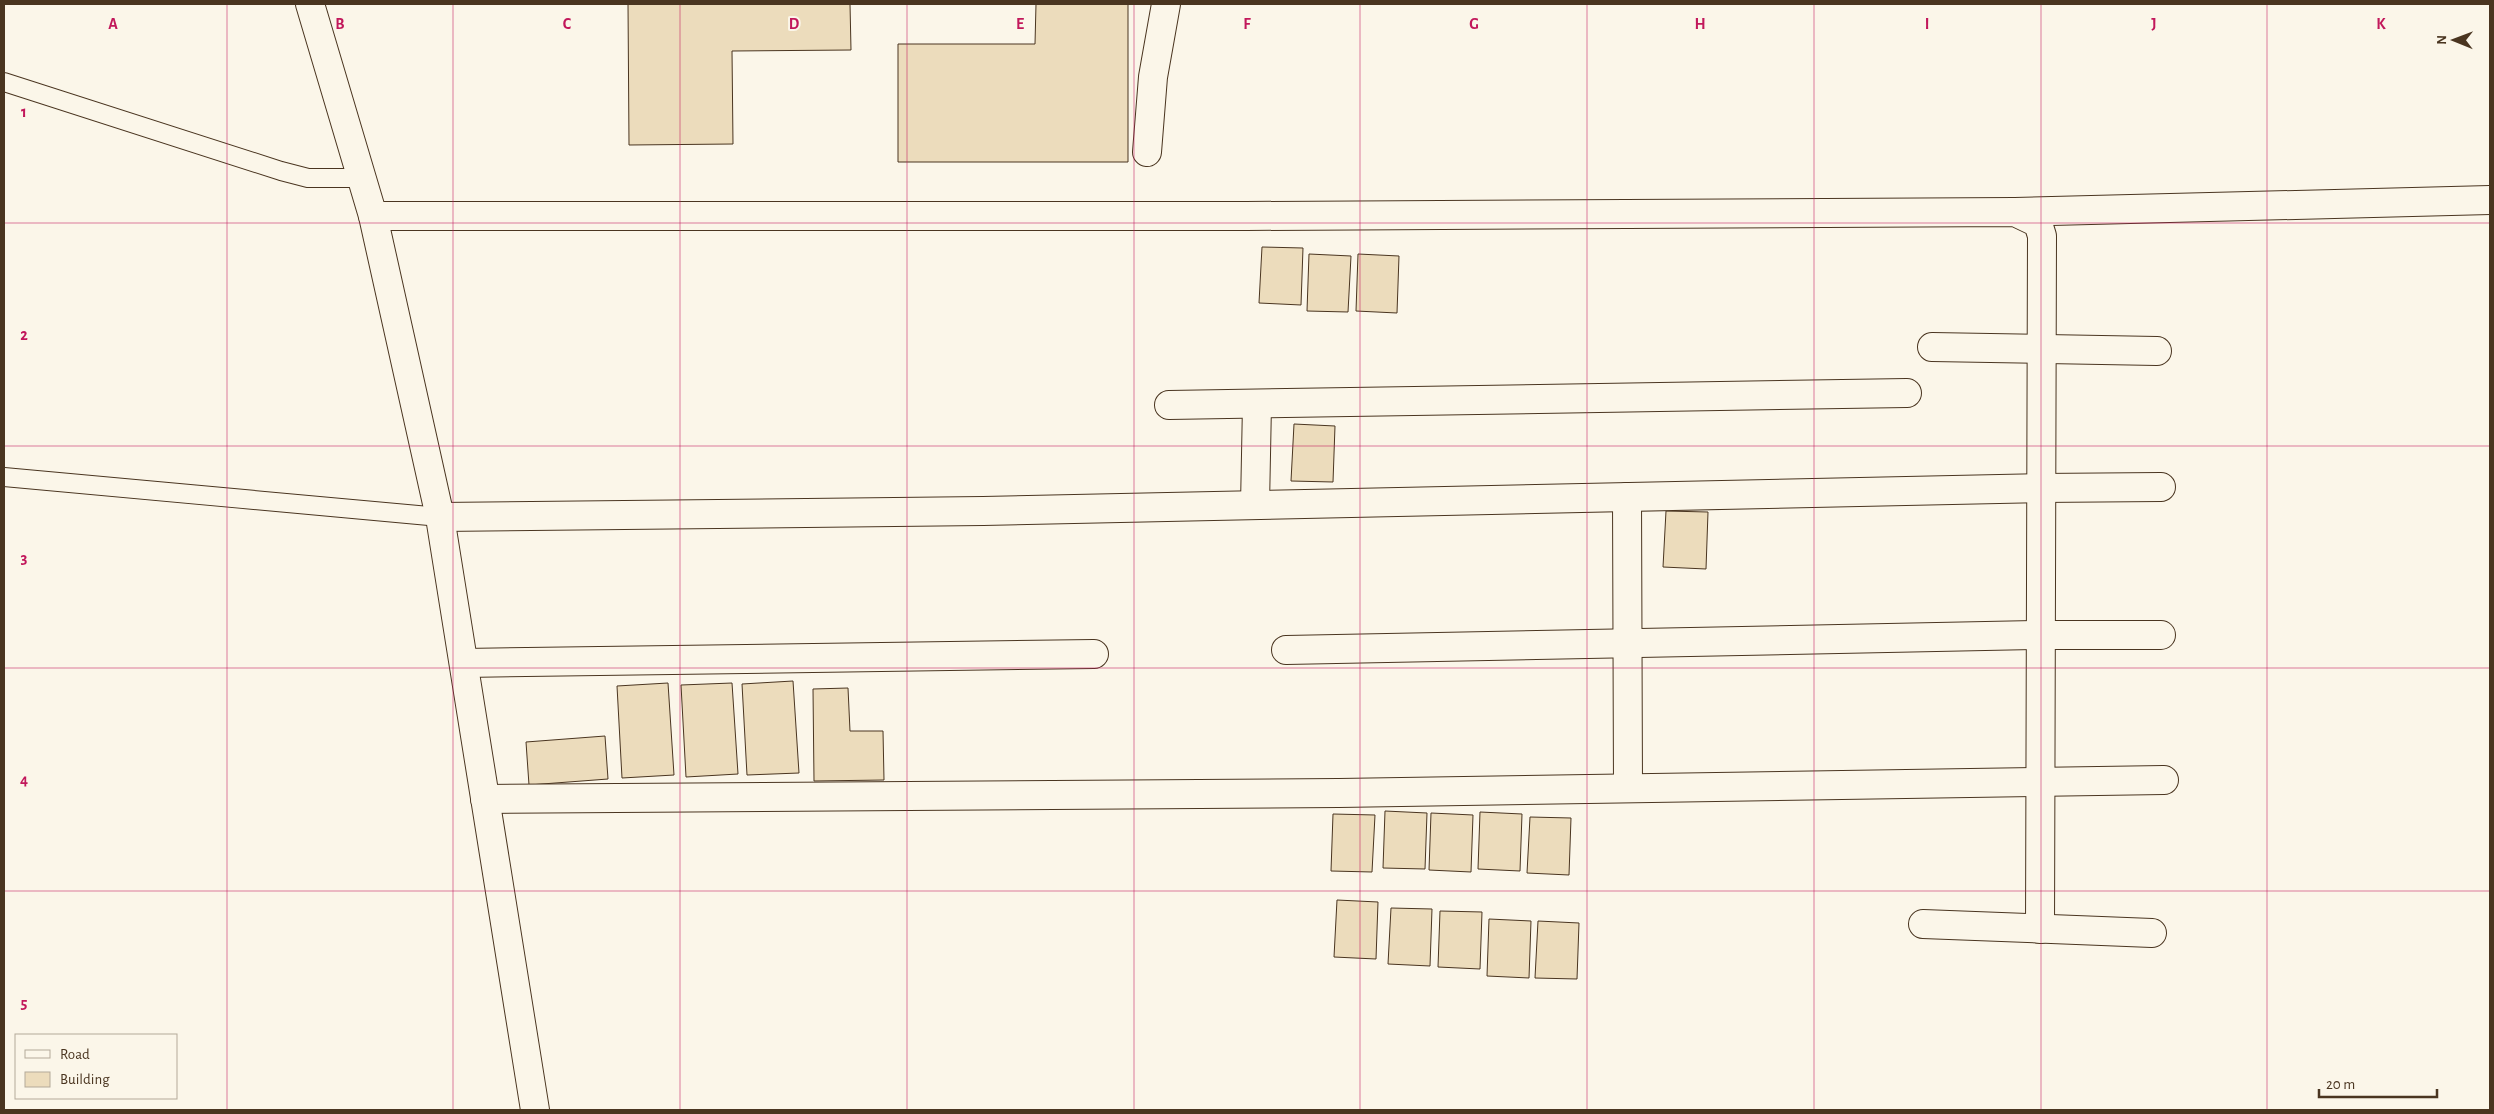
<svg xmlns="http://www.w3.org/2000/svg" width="2494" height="1114" viewBox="0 0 2494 1114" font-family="'Alegreya Sans',sans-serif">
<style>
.building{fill:#ecdcbc;stroke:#4a3520}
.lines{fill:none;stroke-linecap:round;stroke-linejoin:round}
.service-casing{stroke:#4a3520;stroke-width:20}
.minor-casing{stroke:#4a3520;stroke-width:30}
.tertiary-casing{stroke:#4a3520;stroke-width:30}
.service{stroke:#fbf6e9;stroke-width:18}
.minor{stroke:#fbf6e9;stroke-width:28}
.tertiary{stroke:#fbf6e9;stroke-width:28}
.grid{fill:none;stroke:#c2185b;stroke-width:1;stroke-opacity:0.55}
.grid-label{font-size:16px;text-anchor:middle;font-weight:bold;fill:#c2185b;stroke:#fbf6e9;stroke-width:4;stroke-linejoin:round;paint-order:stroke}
</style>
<rect width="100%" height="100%" fill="#fbf6e9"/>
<g class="building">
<path d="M628 4H850L851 50 732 51 733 144 629 145Z"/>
<path d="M1036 4H1128V162H898V44H1035Z"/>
<path d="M1262 247 1303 248 1301 305 1259 303Z"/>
<path d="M1309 254 1351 256 1348 312 1307 311Z"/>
<path d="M1358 254 1399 256 1397 313 1356 311Z"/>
<path d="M1294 424 1335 426 1333 482 1291 481Z"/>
<path d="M1666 511 1708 512 1706 569 1663 567Z"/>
<path d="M793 681 799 773 747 775 742 684Z"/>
<path d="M668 683 674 775 622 778 617 686Z"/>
<path d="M732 683 738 774 686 777 681 685Z"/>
<path d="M848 688 850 731H883L884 780 814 781 813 689Z"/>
<path d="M605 736 608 779 529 785 526 742Z"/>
<path d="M1385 811 1427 813 1425 869 1383 868Z"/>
<path d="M1480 812 1522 814 1520 871 1478 869Z"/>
<path d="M1431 813 1473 815 1471 872 1429 870Z"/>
<path d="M1333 814 1375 815 1372 872 1331 871Z"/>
<path d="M1530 817 1571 818 1569 875 1527 873Z"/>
<path d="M1337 900 1378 902 1376 959 1334 957Z"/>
<path d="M1391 908 1432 909 1430 966 1388 964Z"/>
<path d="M1440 911 1482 912 1480 969 1438 967Z"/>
<path d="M1489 919 1531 921 1529 978 1487 976Z"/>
<path d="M1538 921 1579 923 1577 979 1535 978Z"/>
</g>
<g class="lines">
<defs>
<g id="service">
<path d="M4 82 281 171 308 178H362"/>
<path d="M4 477 440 517"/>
</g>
<g id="minor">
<path d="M1147 152 1153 77 1166 4"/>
<path d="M2015 212 2490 200"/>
<path d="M373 216H1246L2015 212 2038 223 2042 236 2040 929"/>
<path d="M1932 347 2157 351"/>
<path d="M1169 405 1907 393"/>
<path d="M1627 497 1628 788"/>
<path d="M1255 505 1257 404"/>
<path d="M440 517 983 511 2040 488 2161 487"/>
<path d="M1286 650 2040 635H2161"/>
<path d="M464 663 1094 654"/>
<path d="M485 799 1339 793 2164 780"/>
<path d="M1923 924 2152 933"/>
</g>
<path id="tertiary" d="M310 4 373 216 440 517 535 1110"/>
</defs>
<use href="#service" class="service-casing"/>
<use href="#minor" class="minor-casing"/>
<use href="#tertiary" class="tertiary-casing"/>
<use href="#service" class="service"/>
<use href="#minor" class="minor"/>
<use href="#tertiary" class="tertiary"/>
</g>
<path class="grid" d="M227 4V1110M453 4V1110M680 4V1110M907 4V1110M1134 4V1110M1360 4V1110M1587 4V1110M1814 4V1110M2041 4V1110M2267 4V1110M4 223H2490M4 446H2490M4 668H2490M4 891H2490"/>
<g class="grid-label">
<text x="113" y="29">A</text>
<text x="340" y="29">B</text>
<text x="567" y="29">C</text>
<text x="794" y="29">D</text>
<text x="1020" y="29">E</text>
<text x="1247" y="29">F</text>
<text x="1474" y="29">G</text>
<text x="1700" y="29">H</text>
<text x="1927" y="29">I</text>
<text x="2154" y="29">J</text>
<text x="2381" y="29">K</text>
<text x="24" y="117">1</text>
<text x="24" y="340">2</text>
<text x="24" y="563">3</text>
<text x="24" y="785">4</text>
<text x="24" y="1008">5</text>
</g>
<rect width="2494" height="1114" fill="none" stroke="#4a3520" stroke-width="10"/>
<rect x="15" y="1034" width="162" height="65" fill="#fbf6e9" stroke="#b4a999"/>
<rect x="25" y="1050" width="25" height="8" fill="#fbf6e9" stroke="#b4a999"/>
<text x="60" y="1059" font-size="15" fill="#4a3520">Road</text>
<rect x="25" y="1072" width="25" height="15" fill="#ecdcbc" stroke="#b4a999"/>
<text x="60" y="1084" font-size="15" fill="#4a3520">Building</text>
<g transform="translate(2454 40) rotate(271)" stroke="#fbf6e9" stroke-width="4" paint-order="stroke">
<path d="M0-4L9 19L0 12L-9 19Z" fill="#4a3520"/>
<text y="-8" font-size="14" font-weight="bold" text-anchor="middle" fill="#4a3520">N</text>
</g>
<path d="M2319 1089v8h118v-8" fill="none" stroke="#4a3520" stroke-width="2.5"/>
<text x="2326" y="1089" font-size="15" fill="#4a3520" stroke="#fbf6e9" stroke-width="4" paint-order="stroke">20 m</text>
</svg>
